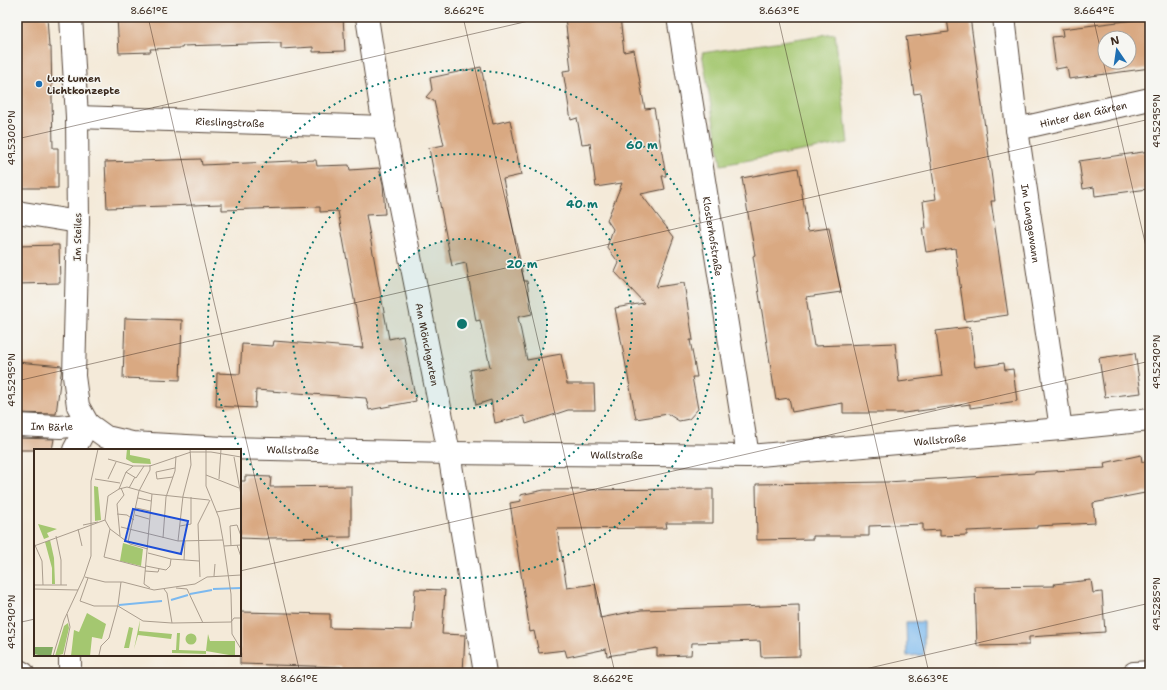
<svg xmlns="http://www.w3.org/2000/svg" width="1167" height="690" viewBox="0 0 1167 690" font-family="'Shantell Sans',sans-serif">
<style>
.green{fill:#a4c770;stroke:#707847}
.water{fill:#7cb9ef;stroke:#5c7286}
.building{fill:#d9a982;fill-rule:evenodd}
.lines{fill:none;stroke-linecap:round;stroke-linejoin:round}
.street-casing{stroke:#57473a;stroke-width:24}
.street{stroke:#fff;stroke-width:22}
.ticks{fill:none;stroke:#3b2a1e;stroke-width:1;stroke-opacity:0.45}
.ring{fill:none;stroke:#0f766e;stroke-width:2;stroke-dasharray:2 4}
.poi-dot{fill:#1f6fb2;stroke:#f6f6f2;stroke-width:1.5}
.labels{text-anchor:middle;stroke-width:3;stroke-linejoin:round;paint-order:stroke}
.poi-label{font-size:10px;font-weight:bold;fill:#3b2a1e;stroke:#f6f6f2;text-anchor:start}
.street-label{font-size:10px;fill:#3b2a1e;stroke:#f6f6f2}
.inset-river{fill:none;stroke:#7cb9ef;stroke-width:2}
.inset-road{fill:none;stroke:#aa9d8e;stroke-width:1}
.view{fill:#1d4ed8;fill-opacity:0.15;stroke:#1d4ed8;stroke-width:2}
.inset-edge{fill:none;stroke:#3b2a1e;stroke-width:2}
.centre{fill:#0f766e;stroke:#f6f6f2;stroke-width:2}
.ring-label{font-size:12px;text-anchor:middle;font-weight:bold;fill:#0f766e;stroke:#f6f6f2;stroke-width:3;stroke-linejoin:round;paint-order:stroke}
.neatline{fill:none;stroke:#3b2a1e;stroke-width:1.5}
.ticks-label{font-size:10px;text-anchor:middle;fill:#3b2a1e}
</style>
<rect width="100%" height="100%" fill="#f6f6f2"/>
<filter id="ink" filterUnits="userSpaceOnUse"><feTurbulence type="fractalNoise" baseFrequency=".025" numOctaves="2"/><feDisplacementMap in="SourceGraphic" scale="8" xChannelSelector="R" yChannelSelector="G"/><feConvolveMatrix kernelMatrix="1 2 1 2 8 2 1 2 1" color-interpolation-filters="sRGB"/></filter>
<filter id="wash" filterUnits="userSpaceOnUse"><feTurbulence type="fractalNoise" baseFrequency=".012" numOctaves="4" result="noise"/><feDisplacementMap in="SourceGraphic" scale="16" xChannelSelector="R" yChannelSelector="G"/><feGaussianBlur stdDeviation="0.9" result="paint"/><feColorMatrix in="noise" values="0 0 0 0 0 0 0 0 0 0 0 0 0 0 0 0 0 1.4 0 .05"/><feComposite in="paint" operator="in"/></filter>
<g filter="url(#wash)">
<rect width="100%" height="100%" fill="#f4ead9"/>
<path class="green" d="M835 33 848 143 721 165 702 53Z"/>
<path class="water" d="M906 622H924V655L907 656Z"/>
<g id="blocks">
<g class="building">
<path d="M17 17H47L49 47H51L53 148H58V188H17Z"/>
<path d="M117 17H343L345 51 313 52V47L281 49V43L182 46V48L150 49 151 52 119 53Z"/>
<path d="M565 17H620L624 52 634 50 645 109 654 108 666 176H662L665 189 641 194 674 237 656 287 684 283 693 340H690L697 377H692L698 409 689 419 679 421 668 414 636 419 615 308 644 303 615 272 619 263 607 247 613 229 607 220 622 183 596 187 590 143 582 144 577 118 571 120 563 71 571 70Z"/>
<path d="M961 17H970L995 201H991L1008 315 965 321 955 248 926 252 922 228H926L923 201 936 199 921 93 914 94 906 37 949 32 947 19Z"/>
<path d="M1150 18V68L1069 79 1067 67 1056 69 1052 37 1063 36 1062 29ZM1105 38H1129V62H1105Z"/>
<path d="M481 67 493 124 510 120 521 175 503 179 524 281H527L532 314 518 317 527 360 561 354 567 384H594L595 410H568L526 424 524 416 495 423 491 400 476 405 470 370 490 367 480 320 476 321 466 263 452 266 429 148 444 145 434 101 426 97 432 90 430 78Z"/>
<path d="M1150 151V178H1147L1148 189 1095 196 1094 187 1083 189 1079 161Z"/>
<path d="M201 159 202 165 316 160 317 166 349 165 350 170 379 168 383 184 385 214 366 215 389 339 403 336 416 401 369 410 366 398 256 390 255 408 216 406 217 373 240 374 242 344 273 346 274 341 363 348 338 211 320 212V207L222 210V204L107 208 105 162Z"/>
<path d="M798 168 808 231 829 228 841 292 806 297 814 346 895 343 899 382 942 376 936 331 970 327 975 367 1004 363 1005 370 1013 369 1017 401 970 408V404L904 413H843V403L792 412 789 398 776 400 753 256 755 255 742 178Z"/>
<path d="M59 245 60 283 17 284V246Z"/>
<path d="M125 318 182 320 180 380 123 378Z"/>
<path d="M1135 353 1141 393 1105 397 1099 358Z"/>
<path d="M17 362 62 366 56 414 17 413Z"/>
<path d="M17 438 54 439 52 450H17Z"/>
<path d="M1141 455 1142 462 1150 461V492L1093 503 1095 523 1037 526V528L967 531V535L940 536V530L923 531V524L869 526V536H813V539L757 540 756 484 887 482 1035 473V472L1105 468 1104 463Z"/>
<path d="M245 476 271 477 270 487 351 486V537L268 538V539L240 538V481H245Z"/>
<path d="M713 489V523H666L667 528 557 529 567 588 595 584 600 618 641 610 799 605 800 656 761 657 760 641 692 643 691 655 657 656V648L607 656 606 649 567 657 565 650 539 653 534 631 530 632 510 503 521 501 520 495 544 490Z"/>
<path d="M1091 580 1093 593 1102 592 1105 632 1029 637V645L977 646 975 587 1055 586 1054 584Z"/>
<path d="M415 589 445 590 442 634 465 635 463 673 341 670V667L240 664V612L330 614V628L412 630Z"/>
</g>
</g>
</g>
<g filter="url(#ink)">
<use href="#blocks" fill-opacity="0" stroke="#57473a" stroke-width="1"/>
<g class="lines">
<defs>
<g id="street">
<path d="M71 17 77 117 78 222 74 376 78 406 88 424 74 450"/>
<path id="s1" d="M367 17 384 127 449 453 485 673"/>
<path id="s2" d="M678 17 748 456"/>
<path id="s3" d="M1004 17 1017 129 1061 429"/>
<path id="s4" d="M77 117 384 127"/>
<path id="s5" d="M1017 129 1150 99"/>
<path d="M17 212 78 222"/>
<path id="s6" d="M17 425 60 427 88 424 106 437 132 443 223 448 449 453 748 456 1061 429 1150 420"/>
<path d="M17 670 23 673"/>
<path d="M70 673V655"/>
<path d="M1134 673 1150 672"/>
</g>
</defs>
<use href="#street" class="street-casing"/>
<use href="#street" class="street"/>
</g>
</g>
<path class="ticks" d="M148 17 300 673M463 17 615 673M778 17 929 673M1093 17 1150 264M17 139 546 17M17 381 1150 119M240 571 1150 361M17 623 35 619M848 673 1150 603"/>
<circle cx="462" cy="324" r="85" fill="#0f766e" fill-opacity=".12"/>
<g class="ring">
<circle cx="462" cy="324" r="85"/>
<circle cx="462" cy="324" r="170"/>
<circle cx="462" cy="324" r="254"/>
</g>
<circle class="poi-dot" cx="39" cy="84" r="4"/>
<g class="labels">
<g class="poi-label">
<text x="47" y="82">Lux Lumen<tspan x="47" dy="12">Lichtkonzepte</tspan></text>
</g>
<g class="street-label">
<text dy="4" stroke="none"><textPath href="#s5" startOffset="68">Hinter den Gärten</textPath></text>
<text dy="4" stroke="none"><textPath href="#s4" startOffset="153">Rieslingstraße</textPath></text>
<text dy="4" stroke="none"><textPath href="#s3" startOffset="208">Im Langgewann</textPath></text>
<text transform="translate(77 237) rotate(-89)" y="4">Im Steiles</text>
<text dy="4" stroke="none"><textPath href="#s2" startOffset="222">Klosterhofstraße</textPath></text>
<text dy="4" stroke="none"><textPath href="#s1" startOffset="333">Am Mönchgarten</textPath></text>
<text dy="4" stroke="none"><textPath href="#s6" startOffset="35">Im Bärle</textPath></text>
<text dy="4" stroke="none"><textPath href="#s6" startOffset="929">Wallstraße</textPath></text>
<text dy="4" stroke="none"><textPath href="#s6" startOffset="281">Wallstraße</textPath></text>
<text dy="4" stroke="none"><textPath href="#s6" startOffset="605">Wallstraße</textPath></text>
</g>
</g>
<g transform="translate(34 449)">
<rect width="207" height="207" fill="#f4ead9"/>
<path d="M93 0H96V6L116 10 117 15 99 14 92 10ZM60 37 64 38 67 71 61 72ZM4 75 23 80 13 84 15 88 10 90ZM16 91 20 109 21 135H18V119L11 93ZM89 94 109 100 107 117 86 112ZM53 164 72 175 68 190 58 188 56 207H37L40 181 45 183ZM106 171 105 182 138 185 137 190 104 186 100 200ZM34 174 35 179 29 205 21 207 30 177ZM95 178 99 179 95 199H90ZM143 184H146L145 201 172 202 174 185 176 192H201V207L172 202V205L138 204V201H142ZM151.5 190a5.5 5.5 0 1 1 11 0a5.5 5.5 0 1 1-11 0Z" fill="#a4c770"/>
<path d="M0 198H19L17 207H9L0 205Z" fill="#83ac62"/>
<path class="inset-river" d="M179 140 207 139M156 145 178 141M137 151 154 146M85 156 128 152"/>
<path class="inset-road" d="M172 0V37L185 69 189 91 197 145 198 185 207 200M200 8 207 46M74 10 99 17M92 23 102 29 110 17M172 26 205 39M139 28 123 30 122 23 141 19M61 30 86 34M74 30 82 13M185 30 187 0M95 39 101 28M85 40 92 23 99 17H116L157 3H177L207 8M104 49 117 52M102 59 116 62M182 63 207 59M83 65 93 66 100 71M101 66 115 70M71 71 76 80 70 108 112 119M49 76 64 73M146 77 157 75V48M87 78 144 92 189 91M44 80 48 97M76 80 96 95 114 100M22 87 27 111V136M86 87 83 55 90 46 87 39M129 89 132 48 141 22 142 7M144 92 149 47 157 16 156 0M94 93 105 42 116 21V16M0 94 8 112 9 136M203 96 207 108M0 97 71 71 74 47 85 40 93 38 118 45 175 51M190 97 207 96M197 97 196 77 203 76 207 87M114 104 137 110 165 112M150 111 151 92M112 117 132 121 136 117 137 110M111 122 124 123 125 120M180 127 181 115M51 128 71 133H89L120 141 161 135 173 128 207 126M166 128 164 75 176 51M54 129 46 152 60 157H84L109 172 138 174 197 173 200 169H207M0 136H33M116 139 110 135 118 45M142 139 153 140 169 174M0 140 44 141M130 140 133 144 138 174M65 206 67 197 75 189 84 156 87 133M19 207 30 171 50 128 57 107V32L64 0M30 207 36 178 33 165"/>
<path class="view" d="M99 60 154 72 147 105 91 92Z"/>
<rect width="207" height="207" class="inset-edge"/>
</g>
<circle cx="462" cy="324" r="6" class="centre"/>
<g class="ring-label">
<text x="642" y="149">60 m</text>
<text x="582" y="208">40 m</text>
<text x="522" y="268">20 m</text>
</g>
<rect width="1167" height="690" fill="none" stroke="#f6f6f2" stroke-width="44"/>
<g transform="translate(1117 50) rotate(347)"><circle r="19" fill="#f6f6f2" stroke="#aba49d"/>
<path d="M0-3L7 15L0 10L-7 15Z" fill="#1f6fb2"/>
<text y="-6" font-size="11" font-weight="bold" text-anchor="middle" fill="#3b2a1e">N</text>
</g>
<rect x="22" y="22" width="1123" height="646" class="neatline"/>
<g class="ticks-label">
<text x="149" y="14">8.661°E</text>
<text x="464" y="14">8.662°E</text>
<text x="779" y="14">8.663°E</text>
<text x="1094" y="14">8.664°E</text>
<text transform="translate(1156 121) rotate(-90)" y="4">49.5295°N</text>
<text transform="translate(11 138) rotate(-90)" y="4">49.5300°N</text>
<text transform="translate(1156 362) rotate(-90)" y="4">49.5290°N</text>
<text transform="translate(11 380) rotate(-90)" y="4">49.5295°N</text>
<text transform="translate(1156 604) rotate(-90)" y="4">49.5285°N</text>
<text transform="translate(11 622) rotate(-90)" y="4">49.5290°N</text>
<text x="299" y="682">8.661°E</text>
<text x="613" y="682">8.662°E</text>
<text x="928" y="682">8.663°E</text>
</g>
</svg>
